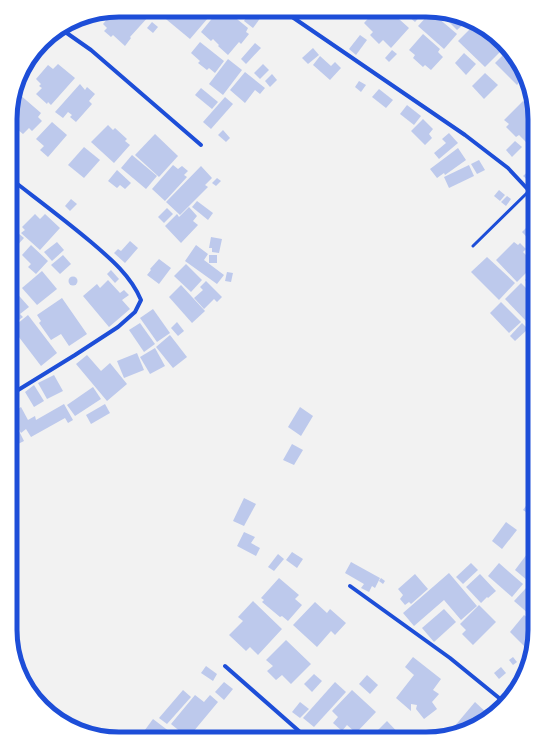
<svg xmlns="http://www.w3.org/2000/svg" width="545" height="749" viewBox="0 0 545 749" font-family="Helvetica,sans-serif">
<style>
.building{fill:#bdc9ec}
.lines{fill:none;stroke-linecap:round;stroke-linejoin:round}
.service{stroke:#1d4ed8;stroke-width:3}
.minor{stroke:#1d4ed8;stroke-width:4}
.rim{fill:none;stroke:#1d4ed8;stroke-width:5}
</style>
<rect width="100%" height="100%" fill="#f2f2f2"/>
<g class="building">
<path d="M119 10H142L149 16 130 37 131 38 125 46 113 35 111 37 104 31 107 28 103 24 114 11Z"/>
<path d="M165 10H213L214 11 190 39 161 15Z"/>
<path d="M219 10H221L230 18 232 15 248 28 246 32 249 34 241 44 239 42 228 55 218 46 219 45 213 39 211 41 201 32Z"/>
<path d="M224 10H234L229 15Z"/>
<path d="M251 10 261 17 253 28 244 21Z"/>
<path d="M295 11H306L301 16Z"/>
<path d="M353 11H365L359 16Z"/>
<path d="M375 11H390L409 28 391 48 383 40 379 44 370 35 373 32 364 23Z"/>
<path d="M402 11H425L415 22Z"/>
<path d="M434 11H440L448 14 446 16 442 13 440 16Z"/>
<path d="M431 12 457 34 444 49 418 26Z"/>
<path d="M449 15 454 17 466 22 457 30 445 18Z"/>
<path d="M152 22 158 27 153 33 147 28Z"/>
<path d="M474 25 482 28 503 49 485 67 458 41Z"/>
<path d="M423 34 440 49 438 52 443 57 431 70 425 65 423 67 413 58 415 55 409 50Z"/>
<path d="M360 35 367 40 356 55 349 49Z"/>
<path d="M200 42 224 61 215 73 209 68 207 70 198 63 200 61 191 53Z"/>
<path d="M255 43 261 48 246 64 241 59Z"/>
<path d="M313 48 319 55 308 64 302 58Z"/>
<path d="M392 50 397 54 389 62 385 58Z"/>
<path d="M507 51 524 71 525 76 517 85 495 63Z"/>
<path d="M464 53 476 64 466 75 455 63Z"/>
<path d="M320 56 331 66 335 62 341 68 330 80 313 65Z"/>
<path d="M228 59 242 70 223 95 209 84Z"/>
<path d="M26 63 29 66 21 76 25 65Z"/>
<path d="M58 64 75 78 51 105 48 102 47 104 36 94 42 88 39 86 41 84 36 79 48 65 53 69Z"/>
<path d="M263 64 269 70 260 79 254 73Z"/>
<path d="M245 72 265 88 260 94 255 90 245 103 230 90Z"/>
<path d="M485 73 498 85 484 99 472 86Z"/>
<path d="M272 74 277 80 270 87 265 81Z"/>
<path d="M359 81 366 85 361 92 355 87Z"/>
<path d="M80 84 85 90 87 87 95 94 89 101 92 104 76 122 70 117 72 115 68 112 63 118 55 112Z"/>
<path d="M201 88 218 102 212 109 195 95Z"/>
<path d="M379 89 393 100 386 108 372 97Z"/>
<path d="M19 94 41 113 38 117 42 121 32 131 29 128 23 134 17 129 13 133 11 131V105Z"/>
<path d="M225 97 233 104 211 129 203 122Z"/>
<path d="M523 101 533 110 535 119V137L528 144 519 135 516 137 506 127 509 124 504 120Z"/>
<path d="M407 105 421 116 414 125 400 114Z"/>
<path d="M423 119 433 129 429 134 432 138 425 145 411 131Z"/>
<path d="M52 122 67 135 48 157 40 150 44 146 36 139Z"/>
<path d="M108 125 113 130 115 128 127 139 125 141 130 145 114 163 91 142Z"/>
<path d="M223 130 230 138 226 142 218 135Z"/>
<path d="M449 133 458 143 439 159 434 153 446 143 442 139Z"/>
<path d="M155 134 178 156 159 177 135 155Z"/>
<path d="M515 141 522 147 512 157 506 150Z"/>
<path d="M84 147 100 160 84 178 68 165Z"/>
<path d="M458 148 466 160 445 175 444 173 437 178 430 169Z"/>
<path d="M132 155 157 176 146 189 121 168Z"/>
<path d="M479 160 485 170 477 174 471 164Z"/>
<path d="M173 165 178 169 182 166 188 171 184 175 187 177 165 201 152 189Z"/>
<path d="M469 165 474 176 449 188 444 177Z"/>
<path d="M201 166 212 178 205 185 208 187 180 215 166 202Z"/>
<path d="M532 168 535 170V177L530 182 523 176Z"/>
<path d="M117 170 131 183 125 189 120 185 117 188 108 181Z"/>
<path d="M217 178 221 181 216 186 212 183Z"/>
<path d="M499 190 505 195 500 201 494 196Z"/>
<path d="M507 196 511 199 506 206 501 202Z"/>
<path d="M71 199 77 204 70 211 65 206Z"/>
<path d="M197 201 213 213 208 220 192 207Z"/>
<path d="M189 207 197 216 193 221 198 225 181 243 165 226 177 214 179 217Z"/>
<path d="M167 208 173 214 164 223 158 217Z"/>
<path d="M35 214 40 219 45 214 60 228 40 250 21 233 25 230 22 227Z"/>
<path d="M535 219V246L522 232Z"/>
<path d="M12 228 24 238 13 250 11 248V230Z"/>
<path d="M211 237 222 239 219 253 212 252V248H209Z"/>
<path d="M130 241 138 248 125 263 114 253 118 249 121 251Z"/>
<path d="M57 242 64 250 52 261 44 252Z"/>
<path d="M514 242 518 245 520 243 526 249 523 252 535 264 517 282 496 260Z"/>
<path d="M31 245 48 261 36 274 28 267 31 264 22 255Z"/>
<path d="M196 245 208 254 204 260 224 275 217 284 185 261Z"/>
<path d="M63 255 71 264 60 274 51 265Z"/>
<rect x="209" y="255" width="8" height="8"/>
<path d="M487 257 515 283 499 300 471 272Z"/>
<path d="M159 259 171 268 159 284 147 275 151 270 150 269Z"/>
<path d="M186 264 202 280 191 292 174 276Z"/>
<path d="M111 270 119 279 115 283 107 274Z"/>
<path d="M42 271 57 289 37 305 22 288Z"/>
<path d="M535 271V290L525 280Z"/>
<path d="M227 272 233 273 231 282 225 281Z"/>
<circle cx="73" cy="281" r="4.5"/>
<path d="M108 280 120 293 124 290 129 295 122 300 130 309 109 327 83 296 97 284 100 288Z"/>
<path d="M206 281 222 297 217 302 214 299 204 309 194 298 203 290 200 287Z"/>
<path d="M521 283 535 297V314L527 322 505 299Z"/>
<path d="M181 285 205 311 192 323 169 297Z"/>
<path d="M13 289 29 307 20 314 23 317 19 320 17 318 11 323V291Z"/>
<path d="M62 298 87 334 69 346 61 334 51 340 39 323 41 321 37 315Z"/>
<path d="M501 302 521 322 509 333 490 313Z"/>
<path d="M153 309 170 333 157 342 140 318Z"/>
<path d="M28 315 57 353 41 366 12 328Z"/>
<path d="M177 322 184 331 178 336 171 328Z"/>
<path d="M140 323 155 344 144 352 129 330Z"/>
<path d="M522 323 528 329 515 341 510 336Z"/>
<path d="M11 334 18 343 11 349Z"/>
<path d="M170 335 187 357 173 368 156 347Z"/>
<path d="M155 348 165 366 150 374 140 357Z"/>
<path d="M137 353 144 370 124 378 117 361Z"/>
<path d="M87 355 101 371 110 363 127 384 107 401 76 364Z"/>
<path d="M54 375 63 391 47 399 38 383Z"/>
<path d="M34 385 44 401 34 407 25 392Z"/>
<path d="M93 387 101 399 75 416 67 405Z"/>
<path d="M15 403 18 409 21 407 28 420 35 416 36 420 64 404 73 420 68 423 65 418 31 437 26 429 21 433 10 414V405Z"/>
<path d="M105 404 110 413 91 424 86 415Z"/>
<path d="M300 407 313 416 301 436 288 427Z"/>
<path d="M19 431 24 441 10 448V436Z"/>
<path d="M292 444 303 450 294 465 283 460Z"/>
<path d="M244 498 256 504 244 526 233 521Z"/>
<path d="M528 503 535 507V518L523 510Z"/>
<path d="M506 522 517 530 502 549 492 541Z"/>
<path d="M244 532 255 537 251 543 260 548 256 556 237 546Z"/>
<path d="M292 552 303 559 297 568 286 560Z"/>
<path d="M278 554 284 559 274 571 268 567Z"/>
<path d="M527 554 535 559V572L528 581 515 570Z"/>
<path d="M351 562 380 578 375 588 372 586 369 592 361 588 364 584 345 573Z"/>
<path d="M471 563 478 570 463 584 456 577Z"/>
<path d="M499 563 523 584 512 597 488 576Z"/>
<path d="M449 573 477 606 461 620 444 600 414 626 403 613Z"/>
<path d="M415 574 428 589 411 604 409 602 405 605 400 599 403 595 398 589Z"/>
<path d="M480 574 496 591 488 598 487 597 481 603 466 587Z"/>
<path d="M535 576V591L528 584Z"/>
<path d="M279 578 299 595 295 599 302 605 288 621 282 616 280 617 262 602 264 600 261 598Z"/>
<path d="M381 578 385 581 383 584 379 581Z"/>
<path d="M527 587 535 595V609L530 615 514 601Z"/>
<path d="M253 601 282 629 258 655 250 647 246 651 229 635 243 621 238 617Z"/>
<path d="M315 602 327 613 330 609 346 623 335 635 331 631 317 647 293 625Z"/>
<path d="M479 605 496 622 473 645 462 634 466 630 460 624Z"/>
<path d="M444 609 456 622 434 642 422 628Z"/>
<path d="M524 615 535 624V637L533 643 527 649 510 632Z"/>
<path d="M286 640 311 664 291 684 282 675 276 680 267 671 273 666 266 660Z"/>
<path d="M529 654 525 665 521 661Z"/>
<path d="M413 657 441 679 433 690 439 694 432 702 437 709 424 719 416 709 417 705 411 704V711L396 698 414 675 405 667Z"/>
<path d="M513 657 517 662 513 665 509 660Z"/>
<path d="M206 666 217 674 213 681 201 673Z"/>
<path d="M501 667 506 673 499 679 494 673Z"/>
<path d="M314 674 322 681 312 692 304 684Z"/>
<path d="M367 675 378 685 370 694 359 684Z"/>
<path d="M224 682 233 689 224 700 215 692Z"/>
<path d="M335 682 346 692 314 727 303 718Z"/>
<path d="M183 690 191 697 167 724 159 718Z"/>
<path d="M352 690 376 712 356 733 347 725 342 731 333 723 338 717 332 711Z"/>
<path d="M195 695 204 702 210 695 218 702 188 738 171 724Z"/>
<path d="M300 702 309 709 300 718 292 712Z"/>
<path d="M475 702 489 715 474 728 448 734Z"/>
<path d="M153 719 178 738H139Z"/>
<path d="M387 721 404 739H385L377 731Z"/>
<path d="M243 730 254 739 236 738Z"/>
<path d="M376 732 382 739H371L370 738Z"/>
<path d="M429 734 433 737 424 739Z"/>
</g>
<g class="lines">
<path class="service" d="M473 246 529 191"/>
<g class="minor">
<path d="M282 10 465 135 508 168 535 197"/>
<path d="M61 29 91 50 201 145"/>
<path d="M10 395 75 355 118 327 135 312 141 300C131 276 111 259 91 242 65 220 38 200 11 179"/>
<path d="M350 586 450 658 504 702"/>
<path d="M225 666 308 739"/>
</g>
</g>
<path d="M0 0H545V749H0ZM119 17H426A102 102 0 0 1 528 119V630A102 102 0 0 1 426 732H119A102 102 0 0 1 17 630V119A102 102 0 0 1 119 17Z" fill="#fff" fill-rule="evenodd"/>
<path class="rim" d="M119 17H426A102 102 0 0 1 528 119V630A102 102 0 0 1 426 732H119A102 102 0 0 1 17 630V119A102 102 0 0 1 119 17Z"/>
</svg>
